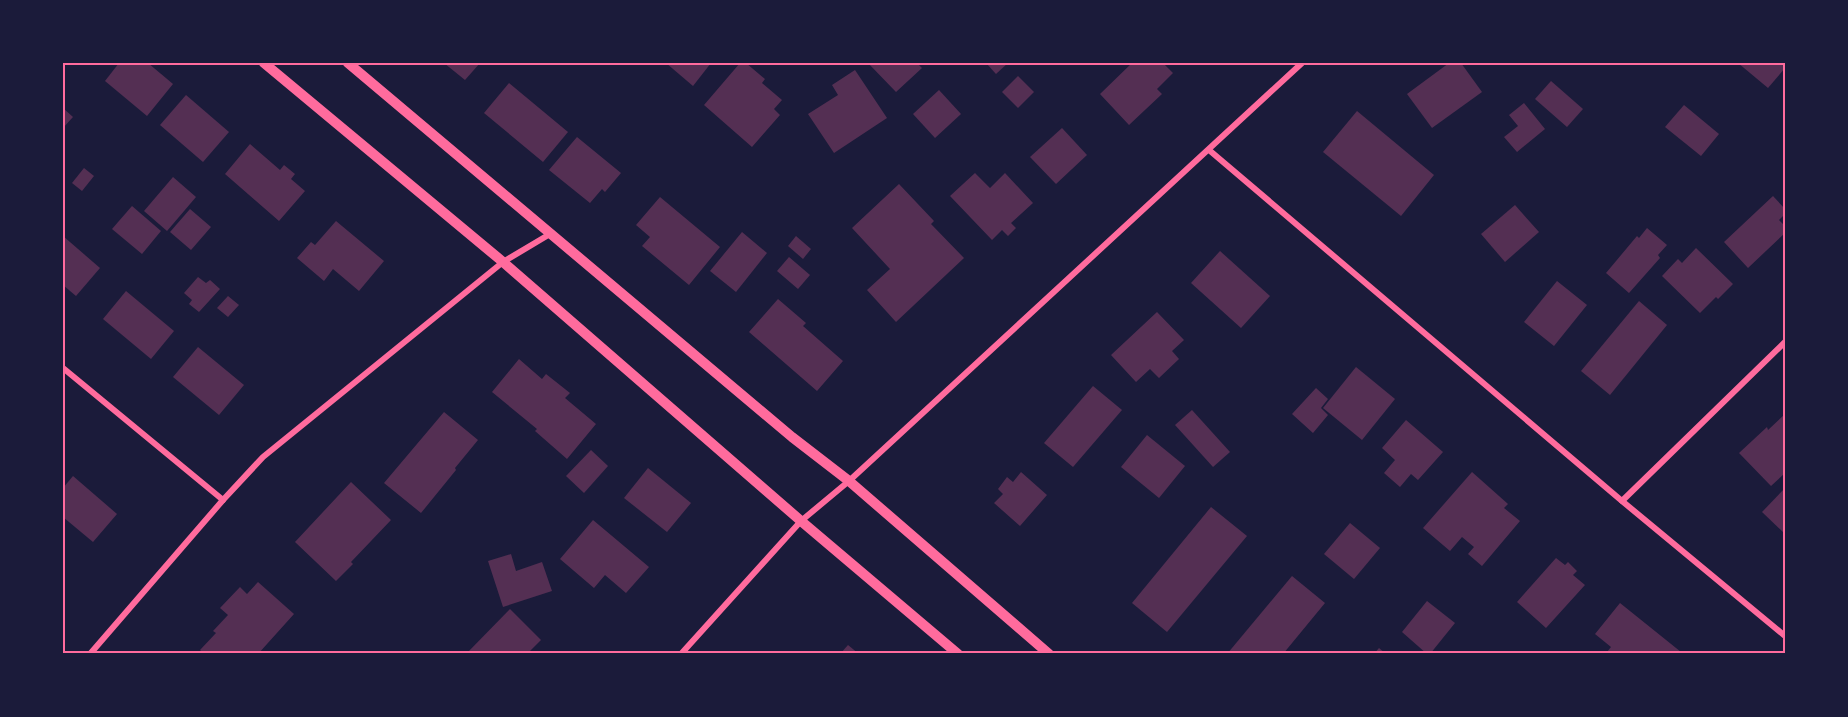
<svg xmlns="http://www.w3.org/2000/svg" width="1848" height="717" viewBox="0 0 1848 717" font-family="Inter,sans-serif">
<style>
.building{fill:#542f53}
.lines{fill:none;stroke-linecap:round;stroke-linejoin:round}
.minor{stroke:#ff6b9d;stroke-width:6}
.tertiary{stroke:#ff6b9d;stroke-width:10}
.neatline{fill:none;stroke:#ff6b9d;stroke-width:2}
</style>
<rect width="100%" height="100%" fill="#1b1b3a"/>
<g class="building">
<path d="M119 63H148L173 84 147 116 105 81Z"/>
<path d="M444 63H480L465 80Z"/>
<path d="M666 63H711L693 86Z"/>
<path d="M740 63H746L765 79 762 83 782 100 774 109 780 115 752 147 704 105Z"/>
<path d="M868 63H921L919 65 922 68 896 92Z"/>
<path d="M986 63H1008L996 74Z"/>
<path d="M1132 63H1163L1173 73 1157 89 1162 94 1129 125 1100 94Z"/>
<path d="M1449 63H1461L1482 92 1432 128 1407 94Z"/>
<path d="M1738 63H1785V68L1768 88Z"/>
<path d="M855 70 887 118 834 153 808 114 838 95 832 85Z"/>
<path d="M1018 76 1034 92 1018 108 1002 92Z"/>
<path d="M1551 81 1583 109 1567 127 1535 99Z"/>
<path d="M509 83 568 132 543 162 484 113Z"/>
<path d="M939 90 961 114 935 138 913 114Z"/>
<path d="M186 95 229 132 203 162 160 125Z"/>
<path d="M1524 103 1545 129 1517 152 1504 137 1518 126 1509 115Z"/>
<path d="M1684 105 1719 134 1701 156 1665 127Z"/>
<path d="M63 108 73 117 63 128Z"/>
<path d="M1357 111 1434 175 1401 216 1323 152Z"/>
<path d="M1062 128 1087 155 1056 184 1030 157Z"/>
<path d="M577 137 621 173 605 192 602 189 590 203 549 170Z"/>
<path d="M250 144 280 170 284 165 295 174 291 179 305 191 279 221 225 174Z"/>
<path d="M84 168 94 176 82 191 72 183Z"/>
<path d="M975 173 990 188 1005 173 1033 203 1011 223 1016 228 1008 236 1002 230 992 240 950 196Z"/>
<path d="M173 177 196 197 167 231 144 211Z"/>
<path d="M899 184 934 221 931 224 964 258 896 322 867 290 890 269 852 228Z"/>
<path d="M1773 196 1785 209V214L1779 220 1785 226V233L1748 268 1724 242Z"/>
<path d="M660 197 720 247 689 285 642 246 650 237 636 225Z"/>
<path d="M1515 205 1539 232 1505 262 1481 234Z"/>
<path d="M132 206 161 231 142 254 112 229Z"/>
<path d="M190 209 211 227 191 250 170 232Z"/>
<path d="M336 221 384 261 359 291 333 269 324 281 297 258 311 242 315 245Z"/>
<path d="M1647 228 1667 245 1658 255 1660 258 1629 293 1606 273 1637 236 1639 238Z"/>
<path d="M742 232 767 253 736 292 710 271Z"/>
<path d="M63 236 100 268 76 296 63 285Z"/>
<path d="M796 236 811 249 803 259 788 246Z"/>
<path d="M1696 248 1733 284 1718 299 1716 297 1700 313 1662 276 1678 259 1682 263Z"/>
<path d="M1220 251 1270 296 1241 328 1191 283Z"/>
<path d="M789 257 810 275 798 289 777 271Z"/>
<path d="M198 277 206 283 210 280 220 289 199 312 189 304 192 300 184 293Z"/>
<path d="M1557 281 1587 305 1554 346 1524 322Z"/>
<path d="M126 291 174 331 151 359 103 319Z"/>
<path d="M228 296 239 305 228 317 217 308Z"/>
<path d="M778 299 806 323 803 326 843 361 817 391 749 332Z"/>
<path d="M1639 301 1667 325 1610 395 1581 371Z"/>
<path d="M1157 312 1184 340 1172 351 1179 359 1159 378 1150 369 1136 382 1111 355Z"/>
<path d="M198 347 244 385 219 415 173 377Z"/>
<path d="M519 359 542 379 546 374 570 393 565 398 596 424 567 459 535 431 537 429 492 392Z"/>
<path d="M1356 367 1395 399 1362 440 1323 408Z"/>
<path d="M1093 386 1122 410 1073 467 1044 443Z"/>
<path d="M1316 388 1328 399 1321 408 1328 415 1313 433 1292 414Z"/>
<path d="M1192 410 1230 452 1213 467 1175 425Z"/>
<path d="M444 412 478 440 455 468 456 470 421 513 384 483Z"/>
<path d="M1785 414V473L1771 486 1739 453 1767 427 1768 430Z"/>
<path d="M1406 420 1443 452 1418 480 1411 474 1400 487 1384 473 1395 460 1382 448Z"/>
<path d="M1147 435 1185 466 1159 498 1121 467Z"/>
<path d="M591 450 608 466 584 493 566 476Z"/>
<path d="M648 468 691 503 667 532 624 498Z"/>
<path d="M1021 472 1047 495 1020 526 994 503 1003 494 998 489 1007 477 1013 482Z"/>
<path d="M1472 472 1508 504 1504 508 1520 521 1482 566 1468 554 1474 547 1462 537 1450 551 1423 528Z"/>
<path d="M73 476 117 514 93 542 63 517V488Z"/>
<path d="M351 482 391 520 351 562 353 564 336 581 295 542Z"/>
<path d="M1785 488V534L1762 512Z"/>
<path d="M1211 507 1247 536 1167 632 1132 603Z"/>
<path d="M593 520 649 567 626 593 605 575 594 588 560 559Z"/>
<path d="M1350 523 1380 548 1354 579 1324 554Z"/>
<path d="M511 554 516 571 542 562 552 591 503 607 488 561Z"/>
<path d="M1556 558 1565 565 1568 562 1577 571 1573 575 1585 585 1546 628 1517 602Z"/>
<path d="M1292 576 1325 603 1283 654H1227Z"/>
<path d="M258 582 294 614 258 654H204L200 650 216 633 213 631 228 615 220 608 240 587 247 594Z"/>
<path d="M1427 601 1455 623 1430 654H1427L1402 632Z"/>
<path d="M1620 603 1681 652 1680 654H1610L1607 652 1611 647 1595 634Z"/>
<path d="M510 609 541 640 527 654H466Z"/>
<path d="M848 645 859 654H840Z"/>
<path d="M1379 648 1386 654H1374Z"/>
</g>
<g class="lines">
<g class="minor">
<path d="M1209 150 1622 501 1785 636"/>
<path d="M63 368 223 500"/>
<path d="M1622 501 1785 342"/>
<path d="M90 654 223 500 263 457 503 262 550 234"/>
<path d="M681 654 801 521 849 481 1302 63"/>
</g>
<g class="tertiary">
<path d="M264 63 503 262 801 521 958 654"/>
<path d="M348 63 792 437 849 481 1049 654"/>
</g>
</g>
<rect width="1848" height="717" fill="none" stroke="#1b1b3a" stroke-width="129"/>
<rect x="64" y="64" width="1720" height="588" class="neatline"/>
</svg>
